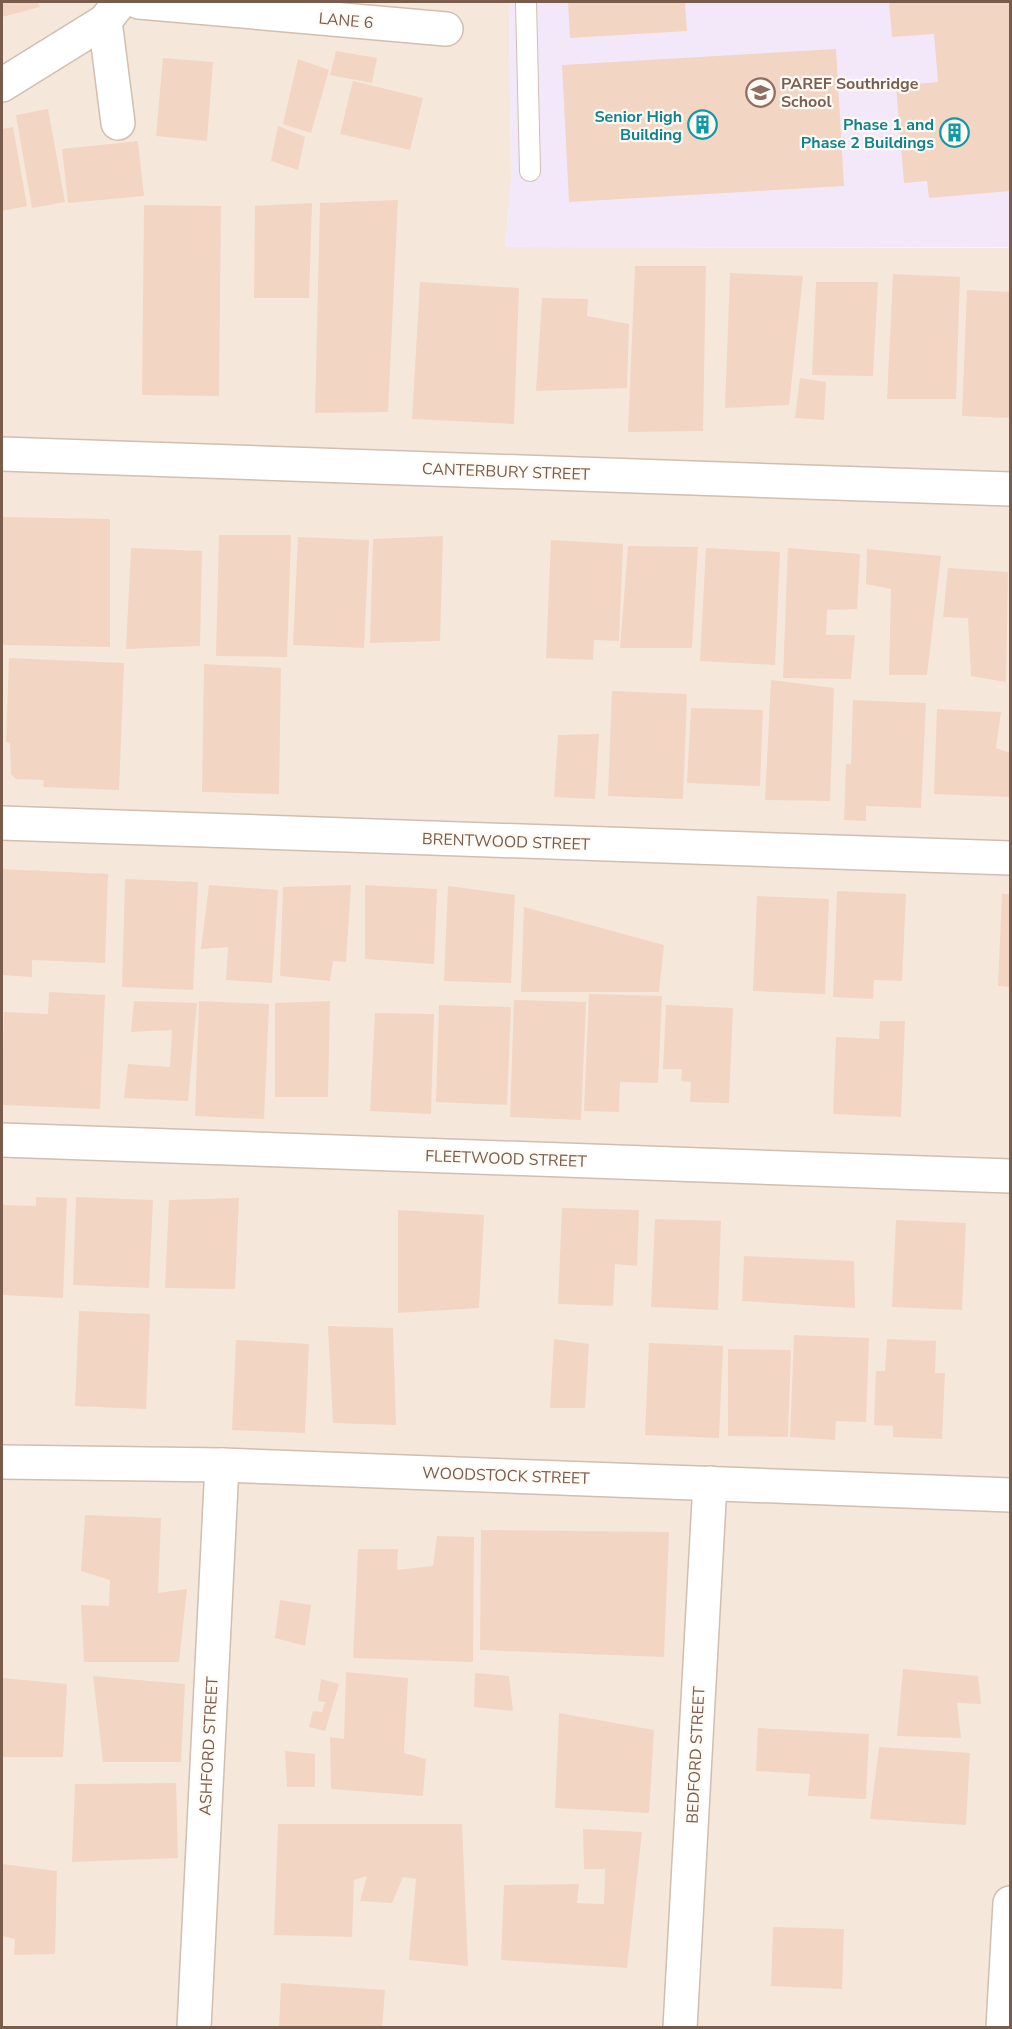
<svg xmlns="http://www.w3.org/2000/svg" width="1012" height="2029" viewBox="0 0 1012 2029" font-family="'Nunito Sans',sans-serif">
<style>
.residential{fill:#f5e8da}
.education{fill:#f3e8fa}
.building{fill:#f3d5c3}
.lines{fill:none;stroke-linecap:round;stroke-linejoin:round}
.lane-casing{stroke:#d1beb0;stroke-width:22}
.street-casing{stroke:#d1beb0;stroke-width:36}
.lane{stroke:#fff;stroke-width:20}
.street{stroke:#fff;stroke-width:33}
.labels{text-anchor:middle;stroke-width:4.5;stroke-linejoin:round;paint-order:stroke}
.street-label{font-size:16px;fill:#7a5c4d;stroke:#fffaf3}
.education-label{font-size:16px;font-weight:bold;fill:#785e54;stroke:#fffaf3;text-anchor:start}
.culture-label{font-size:16px;font-weight:bold;fill:#0d838f;stroke:#fffaf3;text-anchor:end}
</style>
<rect width="100%" height="100%" fill="#fdf6ec"/>
<path class="residential" d="M2 2H509L511 182 505 247 1010 248V2027L2 2028Z"/>
<path class="education" d="M509 2H1010V247H505L511 182Z"/>
<g class="building">
<path d="M2 2H38L40 7 2 17Z"/>
<path d="M568 2H685L687 31 570 38Z"/>
<path d="M889 2H1010V191L929 198 927 181 904 183 896 86 938 82 934 34 892 37Z"/>
<path d="M836 49 844 186 569 202 562 65Z"/>
<path d="M336 51 377 58 372 83 330 75Z"/>
<path d="M163 58 213 62 207 141 156 136Z"/>
<path d="M298 59 329 70 311 133 283 124Z"/>
<path d="M353 81 423 98 410 150 340 134Z"/>
<path d="M48 109 65 202 32 208 16 115Z"/>
<path d="M278 126 305 137 298 170 271 161Z"/>
<path d="M13 127 27 206 2 211V129Z"/>
<path d="M138 141 144 196 68 203 62 149Z"/>
<path d="M398 200 388 412 315 413 320 203Z"/>
<path d="M312 203 309 298H254L255 206Z"/>
<path d="M144 205 221 206 219 396 142 395Z"/>
<path d="M635 266H706L703 431 628 432Z"/>
<path d="M730 273 803 276 789 405 725 408Z"/>
<path d="M893 274 960 277 956 399H887Z"/>
<path d="M420 282 519 288 514 424 412 419Z"/>
<path d="M816 282H878L873 376 812 375Z"/>
<path d="M967 290 1010 292V418L962 416Z"/>
<path d="M542 298 588 299 587 316 629 324 627 388 536 391Z"/>
<path d="M800 378 826 382 824 420 795 418Z"/>
<path d="M2 517 110 519V647L2 645Z"/>
<path d="M219 535H291L287 657 216 656Z"/>
<path d="M443 536 440 641 370 643 373 539Z"/>
<path d="M298 537 369 540 364 648 293 645Z"/>
<path d="M551 540 623 544 619 641 594 640 593 660 546 658Z"/>
<path d="M628 546 698 547 692 648H620Z"/>
<path d="M131 548 202 551 200 646 126 649Z"/>
<path d="M706 548 780 552 775 665 700 661Z"/>
<path d="M788 548 860 554 857 609 827 610 826 635H855L851 679 783 678Z"/>
<path d="M867 549 941 556 927 675H889L891 589 866 584Z"/>
<path d="M948 568 1008 572 1006 682 971 676 968 618 943 617Z"/>
<path d="M9 658 124 663 119 790 43 787 44 780 16 779 11 774 10 743 6 742Z"/>
<path d="M204 664 281 668 279 794 202 792Z"/>
<path d="M771 680 834 688 830 801 765 800Z"/>
<path d="M612 691 687 694 683 799 608 796Z"/>
<path d="M853 700 926 703 921 808 866 806V821L844 820 846 764H851Z"/>
<path d="M691 708 763 710 760 786 687 783Z"/>
<path d="M937 709 1001 712 996 748 1010 753 1009 797 934 794Z"/>
<path d="M599 734 595 799 554 797 558 735Z"/>
<path d="M2 869 108 874 105 963 32 960V977L2 975Z"/>
<path d="M125 879 198 882 193 990 122 987Z"/>
<path d="M209 885 278 890 272 983 226 980 228 947 201 949Z"/>
<path d="M351 885 346 962 333 961 330 981 280 976 283 887Z"/>
<path d="M365 885 437 889 434 964 365 959Z"/>
<path d="M448 886 515 895 511 983 444 981Z"/>
<path d="M837 891 906 894 902 981 874 980 873 999 833 997Z"/>
<path d="M1002 894H1010V987L998 986Z"/>
<path d="M757 896 829 899 825 994 753 991Z"/>
<path d="M524 907 664 945 659 992H521Z"/>
<path d="M49 992 105 995 100 1109 2 1105 4 1012 48 1014Z"/>
<path d="M589 994 662 996 658 1083 620 1082 619 1112 584 1111Z"/>
<path d="M514 1000 586 1002 581 1120 510 1117Z"/>
<path d="M134 1001 197 1003 188 1101 124 1098 128 1064 170 1067 172 1030 131 1032Z"/>
<path d="M199 1001 269 1004 264 1119 195 1116Z"/>
<path d="M330 1001 328 1097H275V1003Z"/>
<path d="M439 1005 511 1007 507 1105 436 1102Z"/>
<path d="M666 1005 733 1008 729 1103 690 1102 691 1082 681 1081 682 1069H663Z"/>
<path d="M375 1013 434 1014 431 1114 370 1111Z"/>
<path d="M880 1021H905L901 1117 833 1114 836 1037 879 1039Z"/>
<path d="M36 1197 67 1198 63 1298 2 1295V1205L36 1206Z"/>
<path d="M76 1197 153 1200 149 1288 73 1285Z"/>
<path d="M239 1198 235 1289 165 1288 169 1200Z"/>
<path d="M562 1208 639 1210 637 1266 615 1264 613 1306 558 1304Z"/>
<path d="M398 1210 484 1215 479 1308 398 1313Z"/>
<path d="M655 1219 721 1221 718 1310 651 1307Z"/>
<path d="M896 1220 966 1223 962 1310 892 1307Z"/>
<path d="M744 1256 854 1261 855 1308 742 1301Z"/>
<path d="M79 1311 150 1314 146 1409 75 1406Z"/>
<path d="M328 1326 393 1328 396 1425 333 1423Z"/>
<path d="M794 1335 869 1338 866 1422 836 1421 835 1440 790 1437Z"/>
<path d="M554 1339 589 1344 585 1408H550Z"/>
<path d="M887 1339 936 1341 935 1373H945L942 1439 893 1437V1426L874 1425 876 1371H885Z"/>
<path d="M236 1340 309 1344 305 1433 232 1430Z"/>
<path d="M649 1343 723 1346 719 1438 645 1435Z"/>
<path d="M728 1349 791 1350 788 1437 728 1436Z"/>
<path d="M85 1515 161 1518 158 1593 187 1589 179 1662H84L81 1605 109 1606 110 1580 81 1571Z"/>
<path d="M481 1530 669 1532 664 1657 480 1650Z"/>
<path d="M437 1536 474 1537 473 1662 353 1658 358 1549H398L397 1570 433 1566Z"/>
<path d="M280 1600 311 1605 305 1646 275 1638Z"/>
<path d="M903 1669 978 1676 981 1704 957 1703 961 1738 897 1736Z"/>
<path d="M346 1672 408 1678 404 1753 426 1759 423 1796 331 1789 330 1737 344 1739Z"/>
<path d="M475 1673 509 1676 513 1711 474 1707Z"/>
<path d="M93 1676 185 1684 181 1762H103Z"/>
<path d="M2 1678 67 1684 63 1757H2Z"/>
<path d="M321 1679 339 1684 325 1731 309 1727 313 1711 322 1712 325 1702 318 1701Z"/>
<path d="M559 1713 654 1730 649 1813 555 1808Z"/>
<path d="M758 1728 869 1734 866 1799 808 1796 810 1774 756 1771Z"/>
<path d="M879 1747 970 1753 966 1825 870 1819Z"/>
<path d="M285 1751 315 1754V1787H287Z"/>
<path d="M176 1783 178 1858 72 1862 75 1784Z"/>
<path d="M278 1824H462L468 1966 409 1960 416 1879 403 1877 392 1903 360 1901 367 1876 354 1880 352 1937 274 1935Z"/>
<path d="M583 1829 642 1832 627 1968 501 1960 504 1885 579 1884 577 1903 604 1904 605 1869H584Z"/>
<path d="M2 1864 57 1871 55 1954 14 1955 15 1939 2 1936Z"/>
<path d="M773 1927 844 1929 842 1989 771 1986Z"/>
<path d="M281 1983 385 1990 382 2028H279Z"/>
</g>
<g class="lines">
<defs>
<path id="lane" d="M526 2 530 171"/>
<g id="street">
<path d="M139 2 446 29"/>
<path d="M105 21 118 123"/>
<path d="M2 85 105 21 120 2"/>
<path d="M2 454 1010 489"/>
<path d="M2 823 1010 858"/>
<path d="M2 1140 1010 1176"/>
<path d="M2 1462 222 1465 1010 1495"/>
<path d="M194 2028 222 1465"/>
<path d="M680 2028 710 1483"/>
<path d="M1003 2028 1010 1903"/>
</g>
</defs>
<use href="#lane" class="lane-casing"/>
<use href="#street" class="street-casing"/>
<use href="#lane" class="lane"/>
<use href="#street" class="street"/>
</g>
<defs>
<symbol id="school-ring" viewBox="-11 -11 22 22"><circle r="9.5" fill="#fffaf3" stroke="#8d6e63" stroke-width="1.5"/><path d="M0-5L7-2L0 1L-7-2ZM-4 1L0 2.5L4 1V4Q0 6-4 4Z" fill="#8d6e63"/></symbol>
<symbol id="building-ring" viewBox="-11 -11 22 22"><circle r="9.5" fill="#fffaf3" stroke="#0f9aa8" stroke-width="1.5"/><path d="M-4-6H4V6H1V3H-1V6H-4ZM-2.5-4.3h1.7v1.8h-1.7ZM.8-4.3h1.7v1.8H.8ZM-2.5-1h1.7V.8h-1.7ZM.8-1h1.7V.8H.8Z" fill="#0f9aa8"/></symbol>
</defs>
<g fill-rule="evenodd">
<use href="#school-ring" x="744" y="76" width="33" height="33"/>
<use href="#building-ring" x="686" y="108" width="33" height="33"/>
<use href="#building-ring" x="938" y="116" width="33" height="33"/>
</g>
<g class="labels">
<g class="street-label">
<text transform="translate(346 20) rotate(5)" y="6">LANE 6</text>
<text transform="translate(506 471) rotate(2)" y="6">CANTERBURY STREET</text>
<text transform="translate(506 841) rotate(2)" y="6">BRENTWOOD STREET</text>
<text transform="translate(506 1158) rotate(2)" y="6">FLEETWOOD STREET</text>
<text transform="translate(506 1475) rotate(2)" y="6">WOODSTOCK STREET</text>
<text transform="translate(208 1746) rotate(-87)" y="6">ASHFORD STREET</text>
<text transform="translate(695 1755) rotate(-87)" y="6">BEDFORD STREET</text>
</g>
<g class="education-label">
<text x="781" y="89">PAREF Southridge<tspan x="781" dy="18">School</tspan></text>
</g>
<g class="culture-label">
<text x="682" y="122">Senior High<tspan x="682" dy="18">Building</tspan></text>
<text x="934" y="130">Phase 1 and<tspan x="934" dy="18">Phase 2 Buildings</tspan></text>
</g>
</g>
<rect width="1012" height="2029" fill="none" stroke="#7a5c4d" stroke-width="6"/>
</svg>
